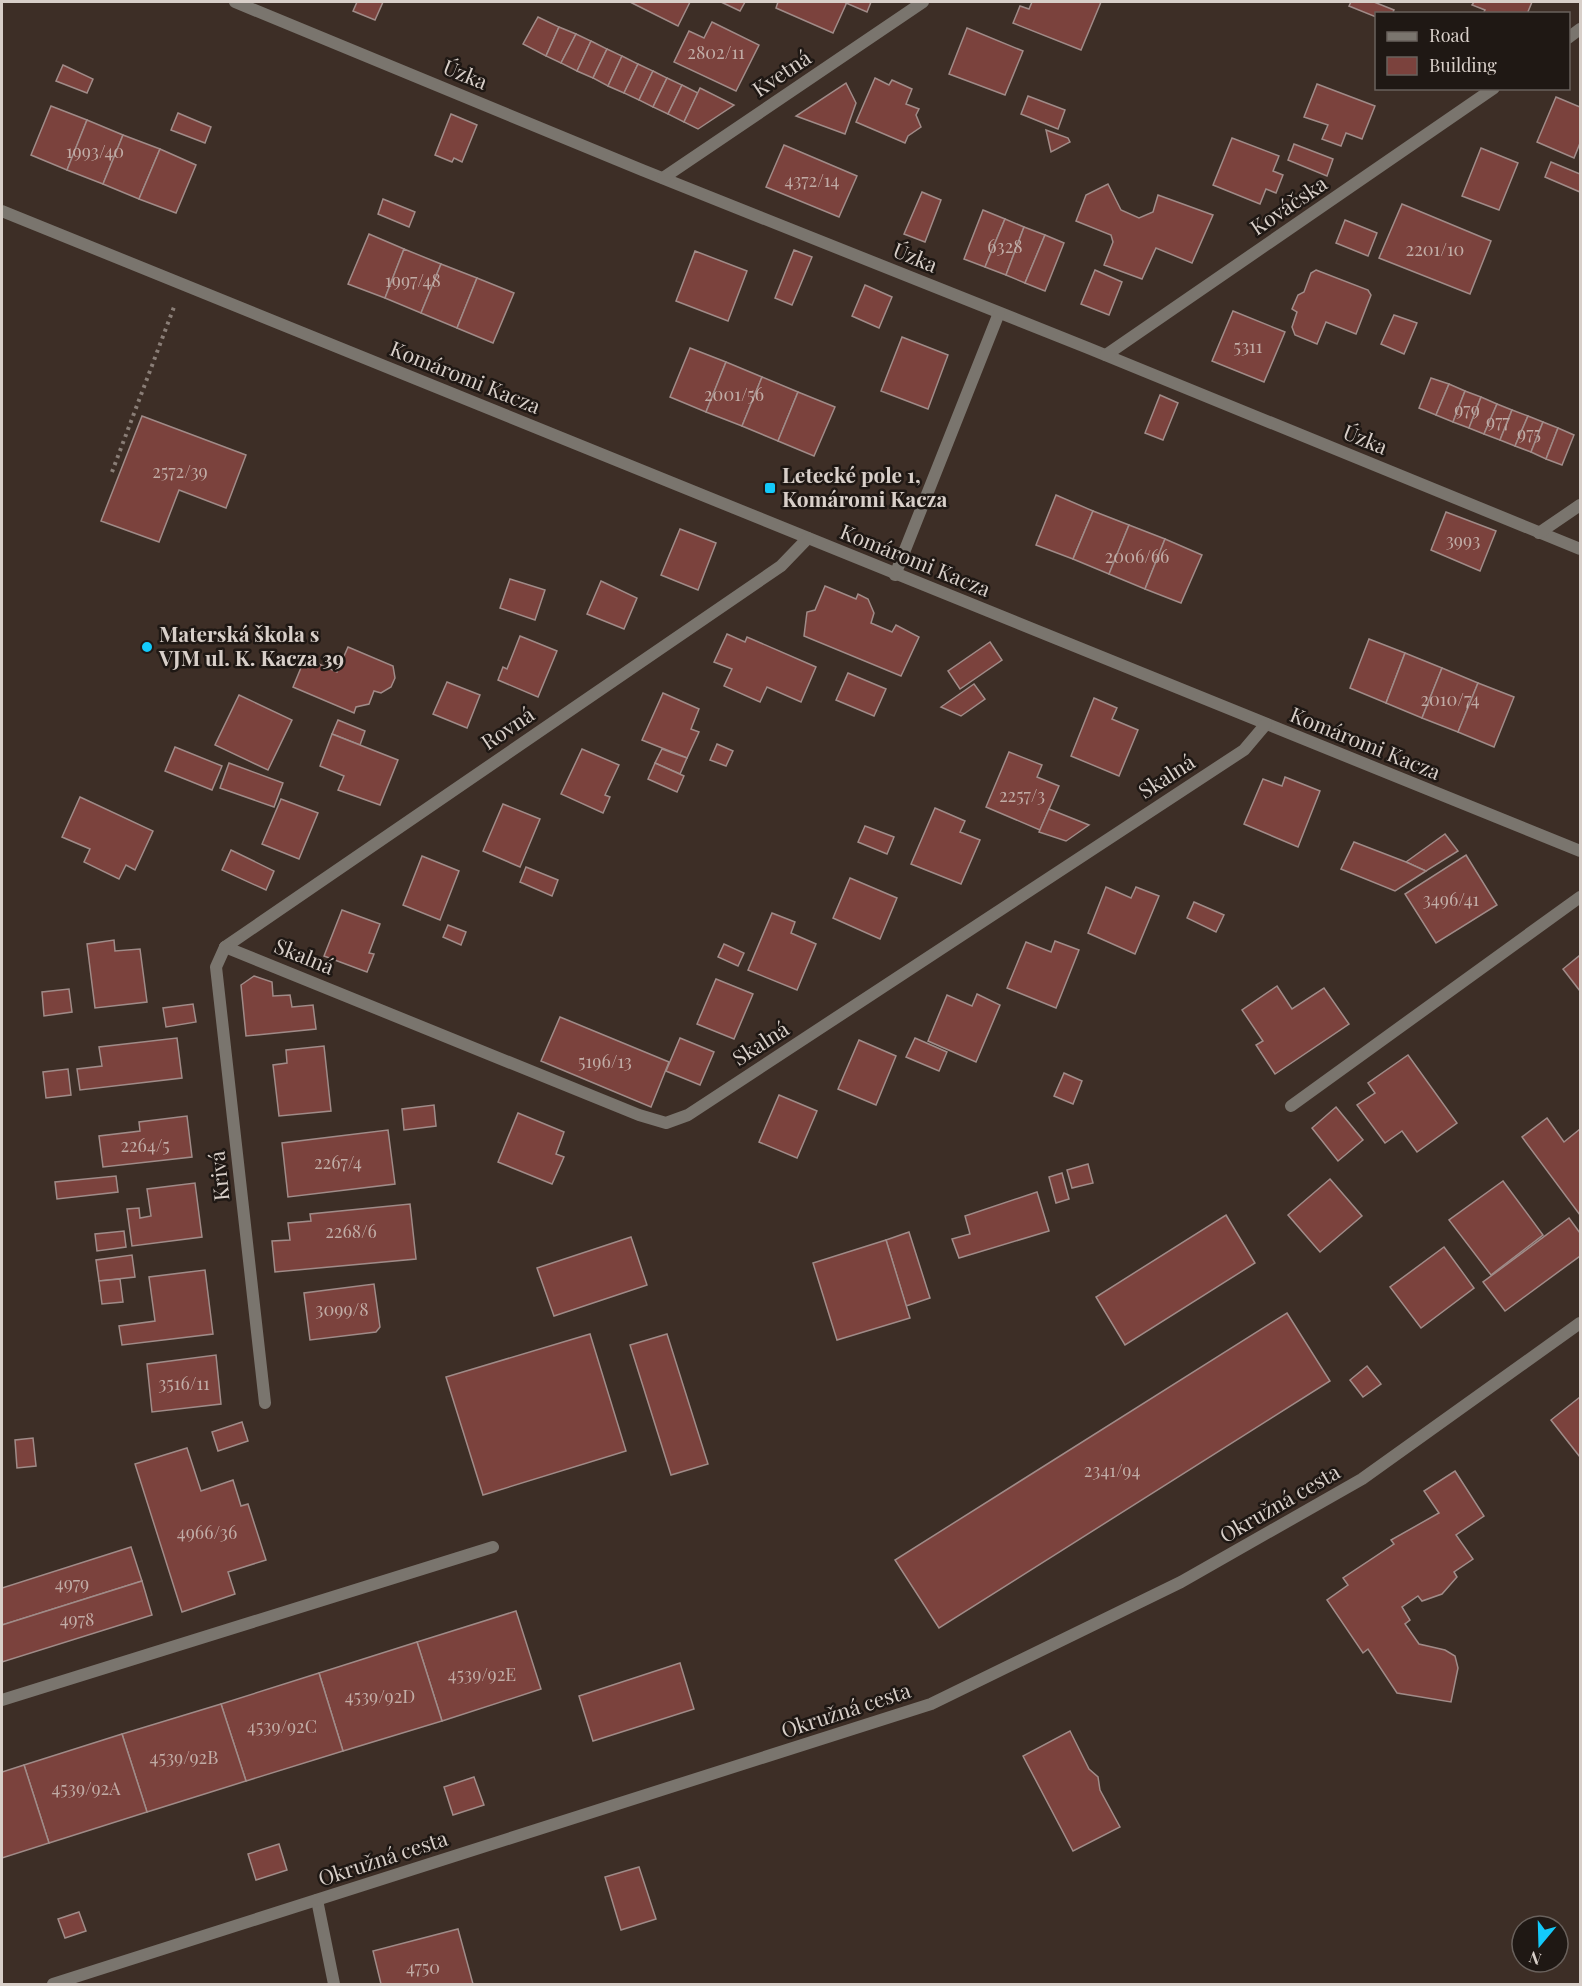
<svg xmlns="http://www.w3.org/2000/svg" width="1582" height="1986" viewBox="0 0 1582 1986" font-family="'Playfair Display',serif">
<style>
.building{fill:#7b423d;stroke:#a08b88;stroke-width:1.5}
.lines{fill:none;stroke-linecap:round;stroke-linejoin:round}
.path{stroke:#8a7e77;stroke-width:4;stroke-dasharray:3 4.5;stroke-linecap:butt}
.service{stroke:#7a756e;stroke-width:12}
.minor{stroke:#7a756e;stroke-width:12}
.poi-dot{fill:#13cafb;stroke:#1f1814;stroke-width:2}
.labels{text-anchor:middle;stroke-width:5;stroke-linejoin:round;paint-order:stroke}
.number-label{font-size:18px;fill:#c1aca6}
.street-label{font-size:21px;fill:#d8cfc9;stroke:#1f1814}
.poi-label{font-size:21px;font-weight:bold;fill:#d8cfc9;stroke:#1f1814;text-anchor:start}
</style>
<rect width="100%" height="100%" fill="#3d2e26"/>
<g class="building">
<path d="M357 2H383L375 20 353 11Z"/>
<path d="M630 2H690L678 26Z"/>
<path d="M721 2H745L740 11Z"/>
<path d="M778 2H847L833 33 776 8Z"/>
<path d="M847 2H871L867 12 846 3Z"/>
<path d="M1032 2H1101L1081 50 1013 23 1020 6 1029 9Z"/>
<path d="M1351 2H1374L1394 10 1392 14H1376V17L1349 6Z"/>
<path d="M1474 2H1532L1527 14H1483L1485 10 1472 5Z"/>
<path d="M538 17 559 27 546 56 523 44Z"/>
<path d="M712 22 759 45 736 91 674 62 689 31 704 38Z"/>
<path d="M559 27 576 34 561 63 546 56Z"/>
<path d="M967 28 1023 51 1005 95 949 74Z"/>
<path d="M576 34 591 41 577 71 561 63Z"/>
<path d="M591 41 607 49 593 78 577 71Z"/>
<path d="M607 49 622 56 608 86 593 78Z"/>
<path d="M622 56 638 64 624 93 608 86Z"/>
<path d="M638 64 653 71 639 100 624 93Z"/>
<path d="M63 65 93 79 87 93 56 81Z"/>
<path d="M653 71 667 78 653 107 639 100Z"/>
<path d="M667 78 682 85 668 114 653 107Z"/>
<path d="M875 78 889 85 892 80 912 89 906 104 919 109 916 115 921 127 908 136 905 143 856 122Z"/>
<path d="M846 83 856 103 845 134 796 116Z"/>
<path d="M1317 84 1375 106 1362 139 1346 133 1341 146 1322 139 1328 125 1304 117Z"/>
<path d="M682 85 698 93 684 122 668 114Z"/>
<path d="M700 88 734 105 698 129 684 122Z"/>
<path d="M1028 96 1065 110 1058 129 1021 114Z"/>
<path d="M1556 97 1580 107V143L1574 158 1537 142Z"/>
<path d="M51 106 87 120 67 170 31 155Z"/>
<path d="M178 113 211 127 205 143 171 130Z"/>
<path d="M451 114 477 125 462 162 454 158 452 162 435 155Z"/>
<path d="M87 120 123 135 103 184 67 170Z"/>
<path d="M1046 130 1068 138 1070 142 1051 152Z"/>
<path d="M123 135 160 149 139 199 103 184Z"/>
<path d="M1232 138 1279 156 1273 171 1283 175 1276 193 1266 189 1260 204 1213 185Z"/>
<path d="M1294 144 1333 159 1327 176 1288 160Z"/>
<path d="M784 145 857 176 839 217 766 187Z"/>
<path d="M1481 148 1518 163 1499 210 1462 196Z"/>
<path d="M160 149 196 165 176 213 139 199Z"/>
<path d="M1551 162 1580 174V192L1545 177Z"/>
<path d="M1108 184 1121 210 1139 218 1153 212 1158 195 1213 215 1192 263 1156 248 1142 279 1104 265 1113 242 1111 235 1076 221 1086 195Z"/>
<path d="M922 192 941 200 925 242 904 234Z"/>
<path d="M383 199 415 212 409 227 378 214Z"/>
<path d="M1402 204 1491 241 1470 294 1379 258Z"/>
<path d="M983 210 1005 219 985 267 964 259Z"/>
<path d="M1005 219 1024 227 1006 275 985 267Z"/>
<path d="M1345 220 1377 233 1368 256 1336 243Z"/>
<path d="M1024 227 1045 235 1025 283 1006 275Z"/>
<path d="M369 234 404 249 385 298 348 284Z"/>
<path d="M1045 235 1064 243 1045 291 1025 283Z"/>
<path d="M404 249 441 264 421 313 385 298Z"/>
<path d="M794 250 812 257 792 305 775 298Z"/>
<path d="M695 251 747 271 728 321 676 301Z"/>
<path d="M441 264 477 278 457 328 421 313Z"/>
<path d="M1095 270 1122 282 1109 315 1081 304Z"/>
<path d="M1316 270 1368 290 1371 295 1356 334 1326 322 1317 344 1295 335 1292 327 1297 312 1292 309 1298 295 1304 292 1311 273Z"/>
<path d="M477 278 514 293 493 343 457 328Z"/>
<path d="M865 285 892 297 879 328 852 316Z"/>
<path d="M1233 311 1285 332 1264 382 1212 361Z"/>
<path d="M1394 315 1417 323 1404 354 1381 344Z"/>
<path d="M902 337 948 355 928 409 881 391Z"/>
<path d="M690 348 726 362 706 412 670 397Z"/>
<path d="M726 362 762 377 742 426 706 412Z"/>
<path d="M762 377 798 392 778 441 742 426Z"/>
<path d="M1431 378 1449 384 1436 415 1419 408Z"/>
<path d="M1449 384 1465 391 1453 422 1436 415Z"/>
<path d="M1465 391 1481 397 1469 428 1453 422Z"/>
<path d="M798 392 835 407 814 456 778 441Z"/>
<path d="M1160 395 1178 403 1163 440 1145 433Z"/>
<path d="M1481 397 1497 404 1484 434 1469 428Z"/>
<path d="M1497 404 1512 410 1500 440 1484 434Z"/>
<path d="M1512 410 1528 416 1515 446 1500 440Z"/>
<path d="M142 416 246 455 226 508 179 490 159 542 101 521Z"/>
<path d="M1528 416 1543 422 1531 452 1515 446Z"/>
<path d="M1543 422 1558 428 1546 459 1531 452Z"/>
<path d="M1558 428 1574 435 1562 465 1546 459Z"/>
<path d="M1056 495 1093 511 1073 559 1036 545Z"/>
<path d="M1093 511 1129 525 1109 574 1073 559Z"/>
<path d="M1446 512 1496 531 1480 571 1431 550Z"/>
<path d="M1129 525 1165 539 1145 589 1109 574Z"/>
<path d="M680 529 716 543 698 590 661 575Z"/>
<path d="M1165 539 1202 555 1181 603 1145 589Z"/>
<path d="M510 579 545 590 535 620 500 608Z"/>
<path d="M601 581 637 598 624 629 587 614Z"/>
<path d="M825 586 856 599 858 594 868 599 874 613 871 623 892 632 896 625 919 637 901 676 804 636 807 612 815 610Z"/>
<path d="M727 634 745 642 747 637 816 667 801 702 767 687 760 702 724 686 732 669 714 662Z"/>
<path d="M520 636 557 651 538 697 498 680 503 667 507 669Z"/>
<path d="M1369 639 1405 653 1386 703 1350 688Z"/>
<path d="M990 642 1002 660 960 689 948 671Z"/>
<path d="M348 647 393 666 395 678 391 687 381 693 374 691 369 704 356 707 354 713 293 687 305 658 337 672Z"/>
<path d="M1405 653 1442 668 1422 718 1386 703Z"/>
<path d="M1442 668 1478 683 1458 732 1422 718Z"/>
<path d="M848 673 886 689 874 716 836 700Z"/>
<path d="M447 682 480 695 467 728 433 714Z"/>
<path d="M1478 683 1514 697 1494 747 1458 732Z"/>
<path d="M974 684 985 699 961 716 941 707Z"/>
<path d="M663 693 699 709 691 729 699 732 687 758 642 740Z"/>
<path d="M239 695 292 720 268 770 215 745Z"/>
<path d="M1094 698 1117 708 1112 719 1138 730 1119 776 1071 756Z"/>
<path d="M338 720 365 731 360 745 332 734Z"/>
<path d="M332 734 398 760 380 805 338 790 344 776 320 766Z"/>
<path d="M717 744 733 751 726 766 710 760Z"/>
<path d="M175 747 222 766 212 790 165 771Z"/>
<path d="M582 749 619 765 605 795 610 797 603 813 561 794Z"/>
<path d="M662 749 687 758 680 774 655 763Z"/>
<path d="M1009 752 1042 765 1037 777 1059 786 1040 830 986 807Z"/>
<path d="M229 763 283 783 274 807 220 788Z"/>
<path d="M655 763 684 776 677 792 648 779Z"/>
<path d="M1285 777 1320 791 1298 847 1244 824 1263 779 1282 786Z"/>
<path d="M80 797 153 831 135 870 126 865 119 879 84 862 90 849 62 837Z"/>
<path d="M281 799 318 813 299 859 262 844Z"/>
<path d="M503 804 540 819 520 867 483 851Z"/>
<path d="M935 808 965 821 960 832 980 840 961 884 911 864Z"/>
<path d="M1049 809 1089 825 1066 841 1039 832Z"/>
<path d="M865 826 894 837 887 854 858 842Z"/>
<path d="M1445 834 1458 851 1426 871 1406 862Z"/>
<path d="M1354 842 1406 862 1426 871 1395 891 1341 869Z"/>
<path d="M231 850 274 871 266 890 222 870Z"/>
<path d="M1466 855 1497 905 1436 943 1405 894Z"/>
<path d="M422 856 459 871 440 920 403 905Z"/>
<path d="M526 867 558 880 552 896 520 882Z"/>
<path d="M850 878 897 898 880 939 833 918Z"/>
<path d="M1106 887 1131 898 1136 887 1159 896 1135 954 1088 933Z"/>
<path d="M1194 902 1224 915 1216 932 1187 918Z"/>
<path d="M342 910 380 924 369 953 374 954 367 972 324 956Z"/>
<path d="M772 913 795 922 791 933 816 944 797 990 748 970Z"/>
<path d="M448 925 466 932 461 945 443 937Z"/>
<path d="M114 940 115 951 140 949 147 1002 95 1008 87 944Z"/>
<path d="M1055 941 1079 950 1056 1008 1007 988 1026 942 1051 952Z"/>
<path d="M724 944 744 953 738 966 718 957Z"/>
<path d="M1579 956 1580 958V991L1563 969Z"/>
<path d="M254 976 272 982 273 996 290 995 292 1007 313 1005 316 1029 246 1036 241 985Z"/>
<path d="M716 979 753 994 734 1039 697 1024Z"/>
<path d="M1277 986 1292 1009 1324 988 1349 1024 1275 1074 1256 1045 1263 1041 1242 1010Z"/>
<path d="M69 989 72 1012 44 1016 42 992Z"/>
<path d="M977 994 1000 1005 976 1062 928 1041 947 995 972 1006Z"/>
<path d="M193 1004 196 1022 166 1027 163 1008Z"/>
<path d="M560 1017 669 1062 651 1107 541 1061Z"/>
<path d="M177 1038 182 1078 80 1090 77 1069 102 1066 99 1047Z"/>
<path d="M680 1038 714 1052 700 1085 666 1071Z"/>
<path d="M915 1038 947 1052 939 1071 906 1057Z"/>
<path d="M859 1040 896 1056 876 1105 838 1089Z"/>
<path d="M324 1046 331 1111 279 1116 273 1065 287 1063 286 1050Z"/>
<path d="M1408 1055 1457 1123 1417 1152 1402 1131 1385 1143 1357 1105 1375 1093 1368 1083Z"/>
<path d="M68 1069 71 1095 46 1098 43 1072Z"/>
<path d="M1064 1073 1082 1081 1073 1104 1054 1096Z"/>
<path d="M779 1095 817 1111 797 1158 759 1142Z"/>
<path d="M434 1105 436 1126 404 1130 402 1109Z"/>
<path d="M1336 1107 1363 1140 1338 1161 1312 1128Z"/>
<path d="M518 1113 564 1132 556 1154 564 1157 552 1184 498 1162Z"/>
<path d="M187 1116 192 1157 103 1167 99 1136 140 1131 139 1122Z"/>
<path d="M1547 1118 1564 1142 1580 1129V1215L1522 1137Z"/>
<path d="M388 1130 395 1184 288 1197 282 1143Z"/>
<path d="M1088 1164 1093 1183 1072 1188 1067 1170Z"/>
<path d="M1062 1173 1069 1199 1056 1203 1049 1177Z"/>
<path d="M116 1176 118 1192 57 1199 55 1182Z"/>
<path d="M1330 1179 1362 1216 1320 1252 1288 1215Z"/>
<path d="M1503 1181 1543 1235 1491 1275 1449 1220Z"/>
<path d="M195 1183 202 1237 132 1246 127 1209 139 1208 140 1218 151 1216 147 1189Z"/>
<path d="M1037 1192 1049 1231 959 1258 952 1239 970 1234 965 1216Z"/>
<path d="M410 1204 416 1259 275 1272 272 1241 290 1240 288 1223 311 1221 310 1214Z"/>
<path d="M1226 1215 1255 1263 1125 1345 1096 1297Z"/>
<path d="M1569 1218 1580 1233V1256L1505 1311 1483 1282Z"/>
<path d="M124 1231 126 1247 97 1251 95 1234Z"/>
<path d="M909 1232 930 1298 906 1306 886 1240Z"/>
<path d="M631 1237 647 1285 554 1316 537 1268Z"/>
<path d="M886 1240 910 1318 837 1340 813 1263Z"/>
<path d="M1444 1247 1474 1288 1421 1328 1390 1287Z"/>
<path d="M132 1255 135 1277 99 1281 96 1260Z"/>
<path d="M205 1270 213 1334 122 1345 119 1326 155 1321 149 1277Z"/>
<path d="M120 1279 123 1302 102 1304 99 1281Z"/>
<path d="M374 1284 380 1327 376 1332 310 1340 304 1293Z"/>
<path d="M1287 1313 1330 1381 939 1628 895 1560Z"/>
<path d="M590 1334 626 1451 483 1495 446 1377Z"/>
<path d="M667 1334 708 1464 671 1475 630 1345Z"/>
<path d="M216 1355 221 1404 152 1412 147 1364Z"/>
<path d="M1367 1366 1381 1384 1363 1397 1350 1380Z"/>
<path d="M1580 1397V1457L1551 1420Z"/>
<path d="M242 1422 248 1441 218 1451 212 1432Z"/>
<path d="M33 1438 36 1466 17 1468 15 1440Z"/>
<path d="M187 1448 201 1491 233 1480 241 1506 248 1504 266 1560 228 1572 235 1594 182 1612 135 1464Z"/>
<path d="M1455 1471 1484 1516 1456 1535 1473 1559 1454 1572 1457 1577 1442 1594 1422 1601 1418 1596 1402 1607 1410 1620 1405 1624 1419 1644 1445 1650 1455 1656 1458 1668 1451 1702 1397 1693 1368 1649 1363 1653 1327 1600 1348 1585 1343 1578 1394 1544 1391 1540 1439 1513 1424 1491Z"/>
<path d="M131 1547 142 1581 2 1625V1588Z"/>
<path d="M142 1581 152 1615 2 1662V1625Z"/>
<path d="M516 1611 541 1689 442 1721 417 1642Z"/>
<path d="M417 1642 442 1721 343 1751 319 1673Z"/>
<path d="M680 1663 694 1709 593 1741 579 1696Z"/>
<path d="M319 1673 343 1751 246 1781 221 1704Z"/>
<path d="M221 1704 246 1781 147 1812 122 1734Z"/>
<path d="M1070 1731 1089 1769 1098 1777 1100 1790 1120 1827 1073 1851 1023 1756Z"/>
<path d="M122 1734 147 1812 49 1843 24 1765Z"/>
<path d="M24 1765 49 1843 2 1858V1772Z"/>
<path d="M474 1777 484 1805 453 1815 444 1787Z"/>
<path d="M279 1844 287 1870 256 1880 248 1854Z"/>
<path d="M639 1867 656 1919 621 1930 605 1877Z"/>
<path d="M79 1912 86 1931 65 1938 58 1919Z"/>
<path d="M458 1929 473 1984H381L373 1951Z"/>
</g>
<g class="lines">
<path class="path" d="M112 472 174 307"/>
<path class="service" d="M317 1900 334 1984"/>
<g class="minor">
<path d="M235 2 642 170 1088 348 1580 549"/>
<path d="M1568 38 1580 29"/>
<path d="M663 178 923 2"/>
<path d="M2 211 1580 851"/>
<path d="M1106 355 1494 88"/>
<path d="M1539 533 1580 505"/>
<path d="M895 575 999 313"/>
<path d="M225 947 639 1115 666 1123 688 1115 1244 750 1266 724"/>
<path d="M225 947 781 566 808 538"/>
<path d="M225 947 216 967 265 1403"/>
<path d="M1291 1106 1580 897"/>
<path d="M2 1700 493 1547"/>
<path d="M53 1984 931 1704 1181 1582 1362 1479 1580 1323"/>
</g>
</g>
<g class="poi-dot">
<rect x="764" y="482" width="12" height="12" rx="3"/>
<circle cx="147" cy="647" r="6"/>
</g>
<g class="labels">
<g class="number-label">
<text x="716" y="59">2802/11</text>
<text x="95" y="158">1993/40</text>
<text x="812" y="187">4372/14</text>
<text x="1005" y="253">6328</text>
<text x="1435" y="256">2201/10</text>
<text x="413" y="287">1997/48</text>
<text x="1248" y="353">5311</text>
<text x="734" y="401">2001/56</text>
<text x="1467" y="416">979</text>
<text x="1498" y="428">977</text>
<text x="1529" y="440">975</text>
<text x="180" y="478">2572/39</text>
<text x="1463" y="547">3993</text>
<text x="1137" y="563">2006/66</text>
<text x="1450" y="706">2010/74</text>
<text x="1022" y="802">2257/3</text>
<text x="1451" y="906">3496/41</text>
<text x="605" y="1068">5196/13</text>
<text x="145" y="1152">2264/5</text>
<text x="338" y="1169">2267/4</text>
<text x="351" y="1238">2268/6</text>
<text x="342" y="1316">3099/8</text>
<text x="184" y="1390">3516/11</text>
<text x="1112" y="1477">2341/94</text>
<text x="207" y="1539">4966/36</text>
<text x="72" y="1590">4979</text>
<text x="77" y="1626">4978</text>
<text x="482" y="1681">4539/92E</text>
<text x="380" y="1703">4539/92D</text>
<text x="282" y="1733">4539/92C</text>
<text x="184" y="1764">4539/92B</text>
<text x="86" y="1795">4539/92A</text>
<text x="423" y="1974">4750</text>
</g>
<g class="street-label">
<text transform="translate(782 74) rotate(-34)" y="7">Kvetná</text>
<text transform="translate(465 75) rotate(22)" y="7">Úzka</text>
<text transform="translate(1289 206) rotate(-34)" y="7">Kováčska</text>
<text transform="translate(915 258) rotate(22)" y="7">Úzka</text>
<text transform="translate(465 378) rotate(22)" y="7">Komáromi Kacza</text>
<text transform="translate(1365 440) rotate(22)" y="7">Úzka</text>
<text transform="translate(915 561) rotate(22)" y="7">Komáromi Kacza</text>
<text transform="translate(508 729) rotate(-34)" y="7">Rovná</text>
<text transform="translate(1365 744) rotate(22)" y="7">Komáromi Kacza</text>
<text transform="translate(1167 777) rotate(-33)" y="7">Skalná</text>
<text transform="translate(304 957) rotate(22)" y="7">Skalná</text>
<text transform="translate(761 1044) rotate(-33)" y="7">Skalná</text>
<text transform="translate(220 1176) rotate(-96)" y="7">Krivá</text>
<text transform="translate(1280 1504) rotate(-30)" y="7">Okružná cesta</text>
<text transform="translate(846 1711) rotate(-18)" y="7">Okružná cesta</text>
<text transform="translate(383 1859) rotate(-18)" y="7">Okružná cesta</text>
</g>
<g class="poi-label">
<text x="782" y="483">Letecké pole 1,<tspan x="782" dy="24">Komáromi Kacza</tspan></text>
<text x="159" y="642">Materská škola s<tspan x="159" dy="24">VJM ul. K. Kacza 39</tspan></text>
</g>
</g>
<rect width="1582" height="1986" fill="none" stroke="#d8cfc9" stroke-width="6"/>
<rect x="1375" y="12" width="195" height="78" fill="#1f1814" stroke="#69615c" stroke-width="1.5"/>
<rect x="1387" y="32" width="30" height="9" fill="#7a756e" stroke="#69615c" stroke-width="1.5"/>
<text x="1429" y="42" font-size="18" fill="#d8cfc9">Road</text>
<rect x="1387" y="57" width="30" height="18" fill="#7b423d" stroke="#69615c" stroke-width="1.5"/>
<text x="1429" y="72" font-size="18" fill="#d8cfc9">Building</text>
<g transform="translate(1540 1944) rotate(199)"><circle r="28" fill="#1f1814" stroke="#69615c" stroke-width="1.5"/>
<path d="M0-4.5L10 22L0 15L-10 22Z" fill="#13cafb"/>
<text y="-9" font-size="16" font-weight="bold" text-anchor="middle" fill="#d8cfc9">N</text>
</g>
</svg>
